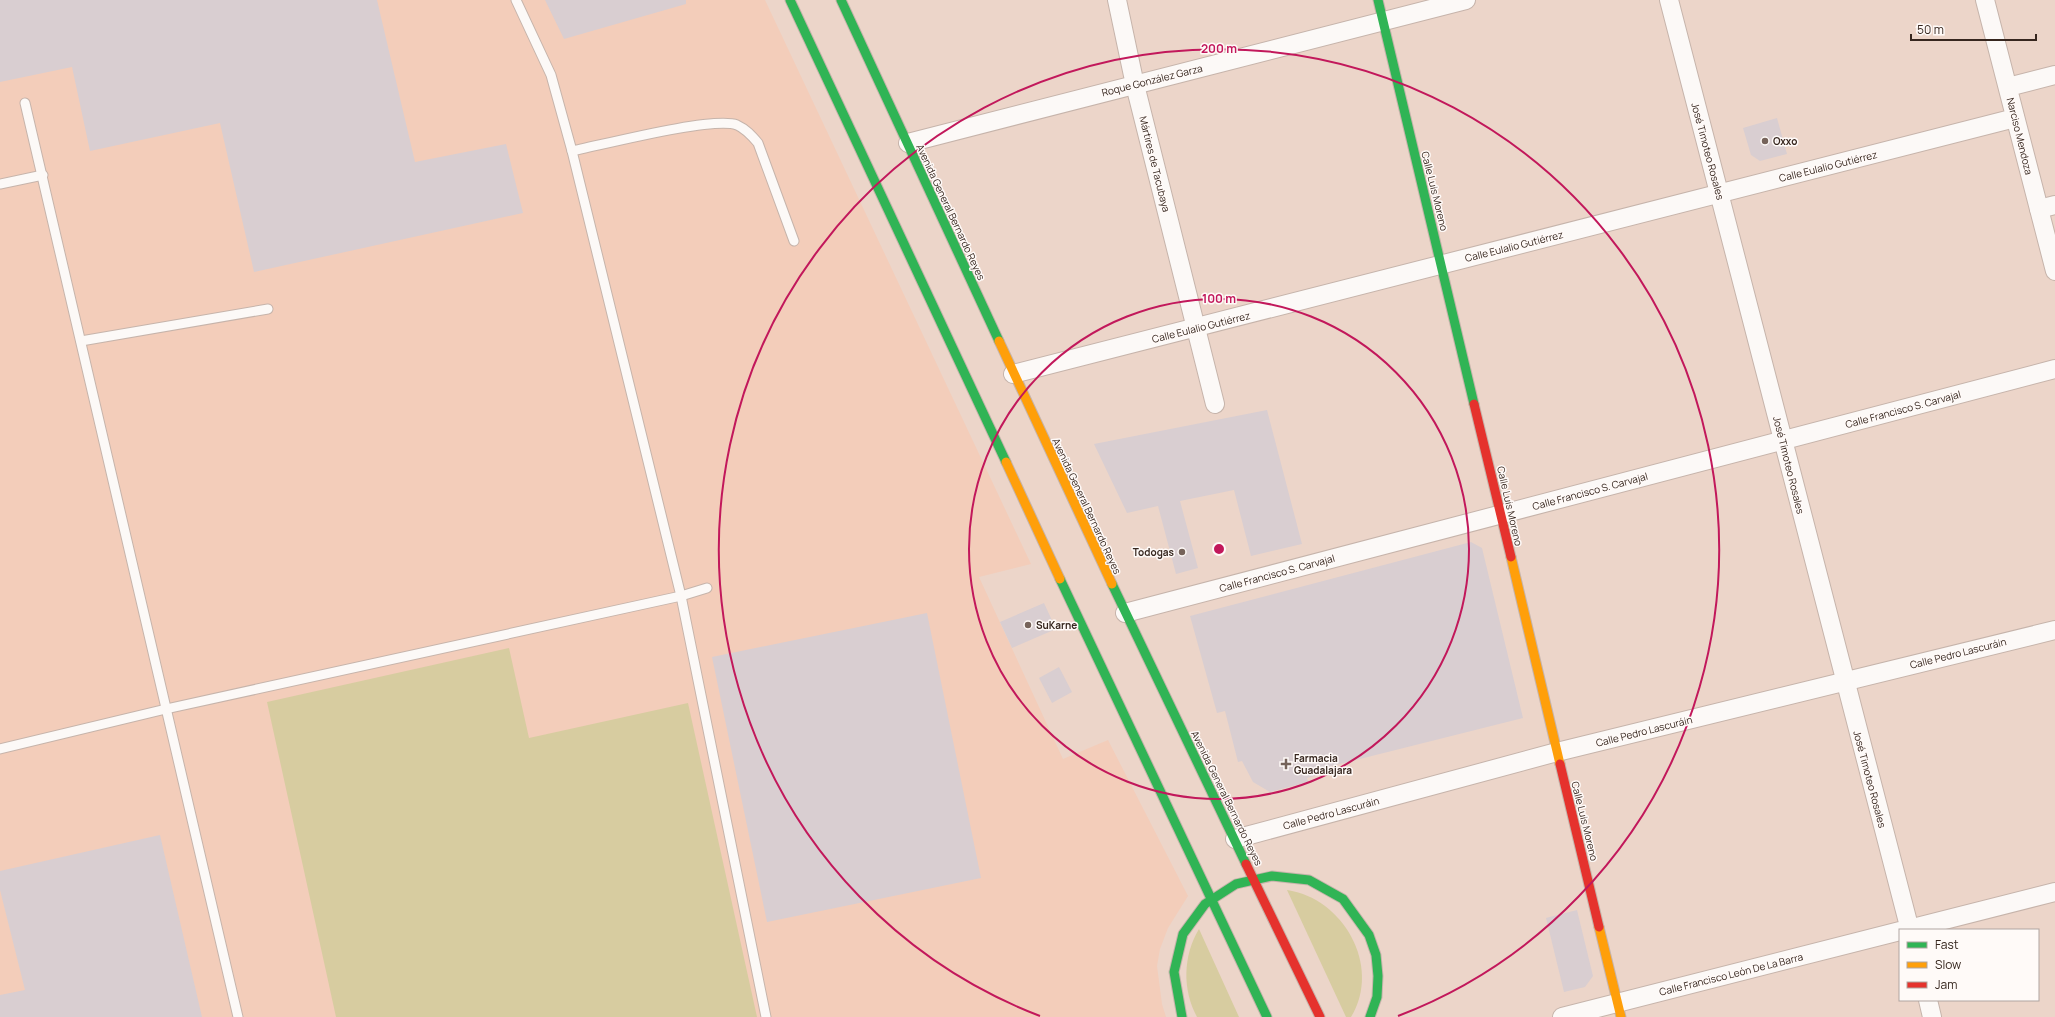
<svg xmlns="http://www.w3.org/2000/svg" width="2055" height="1017" viewBox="0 0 2055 1017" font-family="Manrope,sans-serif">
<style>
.built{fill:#f3cdba}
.green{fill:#d7cca0}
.building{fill:#d9ced1}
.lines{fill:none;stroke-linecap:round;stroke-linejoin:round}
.lane-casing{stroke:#c6b4ab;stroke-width:11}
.street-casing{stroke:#c6b4ab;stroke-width:20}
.fast-casing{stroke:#c6b4ab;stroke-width:11}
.slow-casing{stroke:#c6b4ab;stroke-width:11}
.jam-casing{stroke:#c6b4ab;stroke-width:11}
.lane{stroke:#fcf9f7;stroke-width:9}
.street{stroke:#fcf9f7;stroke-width:18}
.fast{stroke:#30b455;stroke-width:9}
.slow{stroke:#ff9f0a;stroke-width:9}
.jam{stroke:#e5322d;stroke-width:9}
.ring{fill:none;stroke:#c2185b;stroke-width:2}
.poi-dot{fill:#76635a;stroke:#fffaf8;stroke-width:1.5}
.labels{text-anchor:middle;stroke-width:3;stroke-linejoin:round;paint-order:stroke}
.street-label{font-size:10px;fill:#36261e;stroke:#fffaf8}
.poi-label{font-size:10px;font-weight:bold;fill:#36261e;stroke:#fffaf8;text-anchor:start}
.centre{fill:#c2185b;stroke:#fffaf8;stroke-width:2}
.ring-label{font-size:12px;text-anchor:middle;font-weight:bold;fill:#c2185b;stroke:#fffaf8;stroke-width:3;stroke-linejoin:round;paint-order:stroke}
</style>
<rect width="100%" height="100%" fill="#ecd5c9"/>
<path class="built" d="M0 0H765L1031 564 979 577 1063 759 1108 740 1188 896 1168 928 1160 949 1157 966 1162 1004 1166 1017H0Z"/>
<g class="green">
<path d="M509 648 529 738 688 703 757 1017H336L267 702Z"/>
<path d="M1287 890C1343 898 1382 966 1351 1017H1346Z"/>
<path d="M1199 929 1239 1017H1197C1182 990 1183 955 1199 929Z"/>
</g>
<g class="building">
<path d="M0 0H377L415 162 506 144 523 213 254 272 220 123 90 151 72 67 0 82Z"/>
<path d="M545 0H686V4L564 39Z"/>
<path d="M1777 118 1787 154 1760 161 1751 155 1743 128Z"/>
<path d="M1267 410 1302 544 1251 556 1234 490 1180 501 1198 568 1176 574 1158 506 1127 513 1094 444Z"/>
<path d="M1471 542 1482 548 1523 718 1328 767 1330 772 1307 778 1308 782 1270 792 1253 782 1242 761 1238 762 1225 711 1217 713 1190 616Z"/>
<path d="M1044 603 1056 629 1012 648 1000 622Z"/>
<path d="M927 613 981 878 767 922 712 657Z"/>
<path d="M1059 667 1072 692 1052 703 1039 678Z"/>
<path d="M160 835 202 1017H0V995L25 990 0 890V871Z"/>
<path d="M1577 910 1593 976 1585 987 1564 992 1546 918Z"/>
</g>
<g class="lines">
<defs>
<g id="lane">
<path d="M516 0 551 75 572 151C602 145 713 116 737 125 746 129 752 136 758 143L794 241"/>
<path d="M25 103 238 1017"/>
<path d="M572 151 681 596 766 1017"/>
<path d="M0 184 43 175"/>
<path d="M81 341 268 309"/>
<path d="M0 749 166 709 681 596 707 588"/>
</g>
<g id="street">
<path d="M1117 0 1135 85 1215 404"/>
<path d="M1669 0 1910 930"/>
<path d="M1985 0 2055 271"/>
<path d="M2008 87 2055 75"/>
<path d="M908 143 1466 0"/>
<path d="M2039 209 2055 205"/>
<path d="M1013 374 2015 118"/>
<path d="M1125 613 2055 369"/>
<path d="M1235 839 1557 752 2055 630"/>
<path d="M1905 930 2055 892"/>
<path d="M1928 1000 1932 1017"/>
<path d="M1562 1017 1900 931"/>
</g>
<g id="fast">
<path d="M790 0 1006 462"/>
<path d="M841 0 999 341"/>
<path d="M1378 0 1474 404"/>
<path d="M1060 579 1267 1017"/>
<path d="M1112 584 1246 864"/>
<path d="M1182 1017 1174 972 1183 934 1205 904 1236 884 1272 876 1309 880 1343 899 1369 935 1376 955 1378 976 1377 997 1370 1017"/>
</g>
<g id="slow">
<path d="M999 341 1112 584"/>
<path d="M1006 462 1060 579"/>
<path d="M1511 557 1560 764"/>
<path d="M1599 927 1621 1017"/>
</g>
<g id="jam">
<path d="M1474 404 1511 557"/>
<path d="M1560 764 1599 927"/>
<path d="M1246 864 1320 1017"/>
</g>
</defs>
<use href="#lane" class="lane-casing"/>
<use href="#street" class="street-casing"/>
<use href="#fast" class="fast-casing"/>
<use href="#slow" class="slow-casing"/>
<use href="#jam" class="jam-casing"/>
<use href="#lane" class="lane"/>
<use href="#street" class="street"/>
<use href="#fast" class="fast"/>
<use href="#slow" class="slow"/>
<use href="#jam" class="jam"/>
</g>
<g class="ring">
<circle cx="1219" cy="549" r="250"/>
<path d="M1040 1016A500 500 0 1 1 1398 1016"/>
</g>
<g class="poi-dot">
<circle cx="1765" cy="141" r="4"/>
<circle cx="1182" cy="552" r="4"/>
<circle cx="1028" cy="625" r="4"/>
<path d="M1284 758h4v4h4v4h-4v4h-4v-4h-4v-4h4z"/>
</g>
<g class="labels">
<g class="street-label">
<text transform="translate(1152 80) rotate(-14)" y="4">Roque González Garza</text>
<text transform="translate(2020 136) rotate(76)" y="4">Narciso Mendoza</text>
<text transform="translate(1708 151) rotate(75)" y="4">José Timoteo Rosales</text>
<text transform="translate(1155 164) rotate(76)" y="4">Mártires de Tacubaya</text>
<text transform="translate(1828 166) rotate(-14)" y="4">Calle Eulalio Gutiérrez</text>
<text transform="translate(1435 191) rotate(76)" y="4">Calle Luis Moreno</text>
<text transform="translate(951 212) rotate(65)" y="4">Avenida General Bernardo Reyes</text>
<text transform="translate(1514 246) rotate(-14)" y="4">Calle Eulalio Gutiérrez</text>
<text transform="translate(1201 327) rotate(-14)" y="4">Calle Eulalio Gutiérrez</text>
<text transform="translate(1903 409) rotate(-15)" y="4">Calle Francisco S. Carvajal</text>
<text transform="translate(1789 465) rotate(76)" y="4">José Timoteo Rosales</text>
<text transform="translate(1590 491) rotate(-15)" y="4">Calle Francisco S. Carvajal</text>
<text transform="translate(1087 506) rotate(65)" y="4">Avenida General Bernardo Reyes</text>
<text transform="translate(1510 506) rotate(77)" y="4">Calle Luis Moreno</text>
<text transform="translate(1277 573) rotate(-15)" y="4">Calle Francisco S. Carvajal</text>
<text transform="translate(1958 653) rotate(-14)" y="4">Calle Pedro Lascuráin</text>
<text transform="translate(1644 731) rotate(-14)" y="4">Calle Pedro Lascuráin</text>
<text transform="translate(1870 779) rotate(75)" y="4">José Timoteo Rosales</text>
<text transform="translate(1227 798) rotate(64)" y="4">Avenida General Bernardo Reyes</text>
<text transform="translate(1331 813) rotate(-15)" y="4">Calle Pedro Lascuráin</text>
<text transform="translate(1585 821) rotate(76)" y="4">Calle Luis Moreno</text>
<text transform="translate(1731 974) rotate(-14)" y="4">Calle Francisco León De La Barra</text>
</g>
<g class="poi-label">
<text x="1773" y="145">Oxxo</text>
<text x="1174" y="556" text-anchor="end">Todogas</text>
<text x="1036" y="629">SuKarne</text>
<text x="1294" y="762">Farmacia<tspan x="1294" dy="12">Guadalajara</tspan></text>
</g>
</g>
<circle cx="1219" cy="549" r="6" class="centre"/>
<g class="ring-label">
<text x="1219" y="53">200 m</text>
<text x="1219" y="303">100 m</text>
</g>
<rect x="1899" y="929" width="140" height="72" fill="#fffaf8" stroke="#afa5a1"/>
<rect x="1907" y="942" width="20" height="6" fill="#30b455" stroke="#afa5a1"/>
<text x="1935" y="949" font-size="12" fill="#36261e">Fast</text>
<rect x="1907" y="962" width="20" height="6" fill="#ff9f0a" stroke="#afa5a1"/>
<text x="1935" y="969" font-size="12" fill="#36261e">Slow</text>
<rect x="1907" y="982" width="20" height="6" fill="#e5322d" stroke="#afa5a1"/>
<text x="1935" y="989" font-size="12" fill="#36261e">Jam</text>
<path d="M1911 34v6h125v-6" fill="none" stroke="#36261e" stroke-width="2"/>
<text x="1917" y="34" font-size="12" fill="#36261e" stroke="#fffaf8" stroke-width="3" paint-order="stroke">50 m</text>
</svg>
